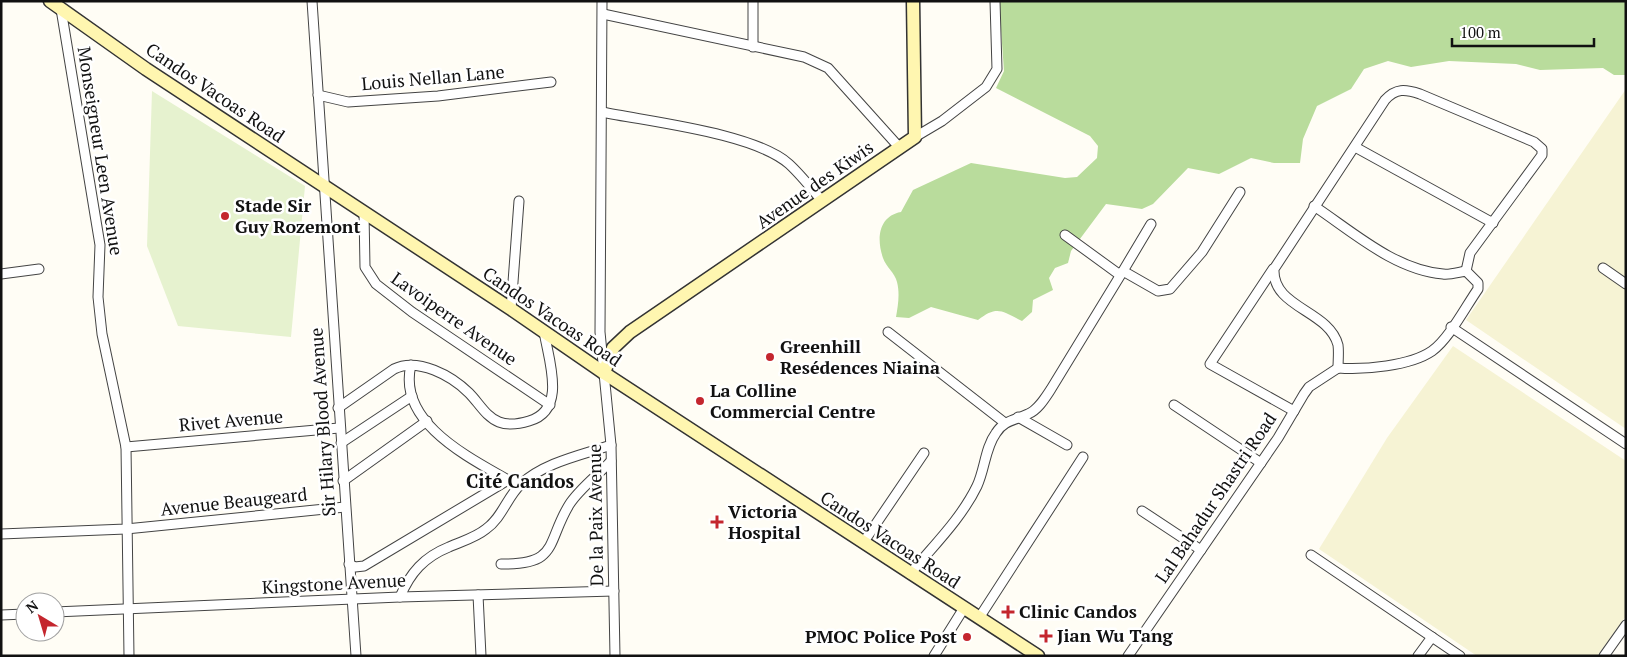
<svg xmlns="http://www.w3.org/2000/svg" width="1627" height="657" viewBox="0 0 1627 657" font-family="'PT Serif',serif">
<style>
.farmland{fill:#f6f3d4}
.forest{fill:#b9dc9c}
.pitch{fill:#e6f2cf}
.lines{fill:none;stroke-linecap:round;stroke-linejoin:round}
.street-casing{stroke:#444;stroke-width:11}
.secondary-casing{stroke:#333;stroke-width:15}
.street{stroke:#fff;stroke-width:9}
.secondary{stroke:#fff6b0;stroke-width:12}
.poi-dot{fill:#c4262e;stroke:#fff;stroke-width:2}
.labels{text-anchor:middle;stroke-width:5;stroke-linejoin:round;paint-order:stroke}
.street-label{font-size:18px;fill:#111;stroke:#fff}
.poi-label{font-size:18px;font-weight:bold;fill:#111;stroke:#fff;text-anchor:start}
.neighbourhood-label{font-size:19px;font-weight:bold;fill:#111;stroke:#fff}
</style>
<rect width="100%" height="100%" fill="#fffdf5"/>
<g class="farmland">
<path d="M1626 89V429L1466 320Z"/>
<path d="M1453 346 1626 461V616L1597 656H1477L1319 549 1387 438Z"/>
</g>
<path class="forest" d="M999 1H1626V75H1614L1603 68 1540 70 1516 64 1449 61 1411 67 1388 61 1364 69 1351 89 1317 106 1303 139 1300 163H1274L1251 158 1219 174 1188 168 1153 204 1142 209 1106 204 1071 251 1068 263 1055 268 1049 278 1053 290 1033 300 1032 312 1022 321C1002 311 997 305 978 320L931 307 909 318 896 317C898 305 900 294 897 282 895 273 886 267 883 258 876 238 879 216 901 212L913 190 971 163 1065 178 1077 177 1097 158 1098 146 1090 136 996 88 1004 71Z"/>
<path class="pitch" d="M152 91 305 186 291 337 178 326 147 246Z"/>
<g class="lines">
<defs>
<g id="street">
<path d="M312 1 356 656"/>
<path d="M602 1 600 332 611 445 615 656"/>
<path d="M753 1V47"/>
<path d="M61 9 100 245 98 297 102 334 126 447 129 656"/>
<path d="M603 14 804 57 828 68 899 147"/>
<path d="M318 95 348 102 438 96 551 82"/>
<path d="M602 112C650 122 754 133 789 164 801 175 812 189 822 201"/>
<path d="M915 137 942 121 986 87 997 69 995 1"/>
<path d="M1355 147 1493 223"/>
<path d="M1314 206C1353 232 1395 270 1443 274 1450 275 1459 272 1466 271L1478 283V289C1466 306 1449 339 1432 351 1410 366 1364 370 1338 368"/>
<path d="M364 213 365 267 376 284 412 312 550 405"/>
<path d="M1065 235 1120 275"/>
<path d="M1603 268 1626 284"/>
<path d="M1273 269 1210 364 1294 411"/>
<path d="M1123 271 1151 224"/>
<path d="M1 274 39 269"/>
<path d="M511 309 519 201"/>
<path d="M1451 327 1626 444"/>
<path d="M888 332 1005 423"/>
<path d="M411 365C397 422 468 457 508 480"/>
<path d="M1338 368C1338 361 1339 352 1338 345 1329 310 1272 308 1274 269L1385 100C1396 88 1405 89 1420 94L1534 142 1542 149V155L1470 253 1466 271"/>
<path d="M1174 405 1261 463"/>
<path d="M338 408 394 369C418 357 452 376 469 393 479 403 486 417 499 422 509 426 519 424 529 421 568 410 548 359 544 331"/>
<path d="M1018 417 1067 445"/>
<path d="M341 443 412 396"/>
<path d="M126 447 339 428"/>
<path d="M343 481 427 421"/>
<path d="M1142 511 1201 550"/>
<path d="M1 534 126 529 345 507"/>
<path d="M863 543 924 453"/>
<path d="M1311 555 1460 656"/>
<path d="M349 564 355 567 364 566 508 480 521 485"/>
<path d="M501 564C559 565 546 543 569 505 579 489 598 475 611 461"/>
<path d="M910 574C933 546 961 519 977 486 985 469 985 448 996 433 1004 420 1016 420 1028 414 1038 410 1045 398 1051 389L1123 271 1158 291 1170 289 1202 252 1240 192"/>
<path d="M478 595 481 656"/>
<path d="M400 597C410 573 424 557 449 547 462 541 475 538 486 529 502 518 507 497 521 484 545 462 582 455 611 445"/>
<path d="M55 612 400 597 614 591"/>
<path d="M1 615 25 614"/>
<path d="M979 618 1083 457"/>
<path d="M934 656 964 608"/>
<path d="M1128 656 1278 438 1304 394 1309 387 1338 368"/>
<path d="M1418 656 1432 637"/>
<path d="M1604 656 1626 625"/>
</g>
<g id="secondary">
<path d="M50 1 146 69 511 309 604 373 1038 656"/>
<path d="M604 373 613 348 630 332 915 137 913 1"/>
</g>
</defs>
<use href="#street" class="street-casing"/>
<use href="#secondary" class="secondary-casing"/>
<use href="#street" class="street"/>
<use href="#secondary" class="secondary"/>
</g>
<g class="poi-dot">
<circle cx="225" cy="216" r="5"/>
<circle cx="770" cy="357" r="5"/>
<circle cx="700" cy="401" r="5"/>
<path d="M714.5 514.5h5v5h5v5h-5v5h-5v-5h-5v-5h5z"/>
<path d="M1005.5 604.5h5v5h5v5h-5v5h-5v-5h-5v-5h5z"/>
<path d="M1043.5 628.5h5v5h5v5h-5v5h-5v-5h-5v-5h5z"/>
<circle cx="967" cy="637" r="5"/>
</g>
<g class="labels">
<g class="street-label">
<text transform="translate(433 78) rotate(-5)" y="6">Louis Nellan Lane</text>
<text transform="translate(215 93) rotate(34)" y="6">Candos Vacoas Road</text>
<text transform="translate(100 151) rotate(81)" y="6">Monseigneur Leen Avenue</text>
<text transform="translate(815 185) rotate(-35)" y="6">Avenue des Kiwis</text>
<text transform="translate(552 317) rotate(34)" y="6">Candos Vacoas Road</text>
<text transform="translate(454 319) rotate(35)" y="6">Lavoiperre Avenue</text>
<text transform="translate(231 421) rotate(-5)" y="6">Rivet Avenue</text>
<text transform="translate(323 422) rotate(-94)" y="6">Sir Hilary Blood Avenue</text>
<text transform="translate(1216 498) rotate(-56)" y="6">Lal Bahadur Shastri Road</text>
<text transform="translate(234 502) rotate(-6)" y="6">Avenue Beaugeard</text>
<text transform="translate(596 515) rotate(-91)" y="6">De la Paix Avenue</text>
<text transform="translate(890 540) rotate(33)" y="6">Candos Vacoas Road</text>
<text transform="translate(334 584) rotate(-3)" y="6">Kingstone Avenue</text>
</g>
<g class="poi-label">
<text x="235" y="212">Stade Sir<tspan x="235" dy="21">Guy Rozemont</tspan></text>
<text x="780" y="353">Greenhill<tspan x="780" dy="21">Resédences Niaina</tspan></text>
<text x="710" y="397">La Colline<tspan x="710" dy="21">Commercial Centre</tspan></text>
<text x="728" y="518">Victoria<tspan x="728" dy="21">Hospital</tspan></text>
<text x="1019" y="618">Clinic Candos</text>
<text x="1057" y="642">Jian Wu Tang</text>
<text x="957" y="643" text-anchor="end">PMOC Police Post</text>
</g>
<g class="neighbourhood-label">
<text x="520" y="488">Cité Candos</text>
</g>
</g>
<rect width="1627" height="657" fill="none" stroke="#111111" stroke-width="5"/>
<g transform="translate(40 617) rotate(322)"><circle r="24" fill="#ffffff" stroke="#a0a0a0"/>
<path d="M0-4L9 19L0 12L-9 19Z" fill="#c4262e"/>
<text y="-8" font-size="14" font-weight="bold" text-anchor="middle" fill="#111111">N</text>
</g>
<path d="M1452 38v8h142v-8" fill="none" stroke="#111111" stroke-width="2.5"/>
<text x="1460" y="38" font-size="15" fill="#111111" stroke="#ffffff" stroke-width="4" paint-order="stroke">100 m</text>
</svg>
